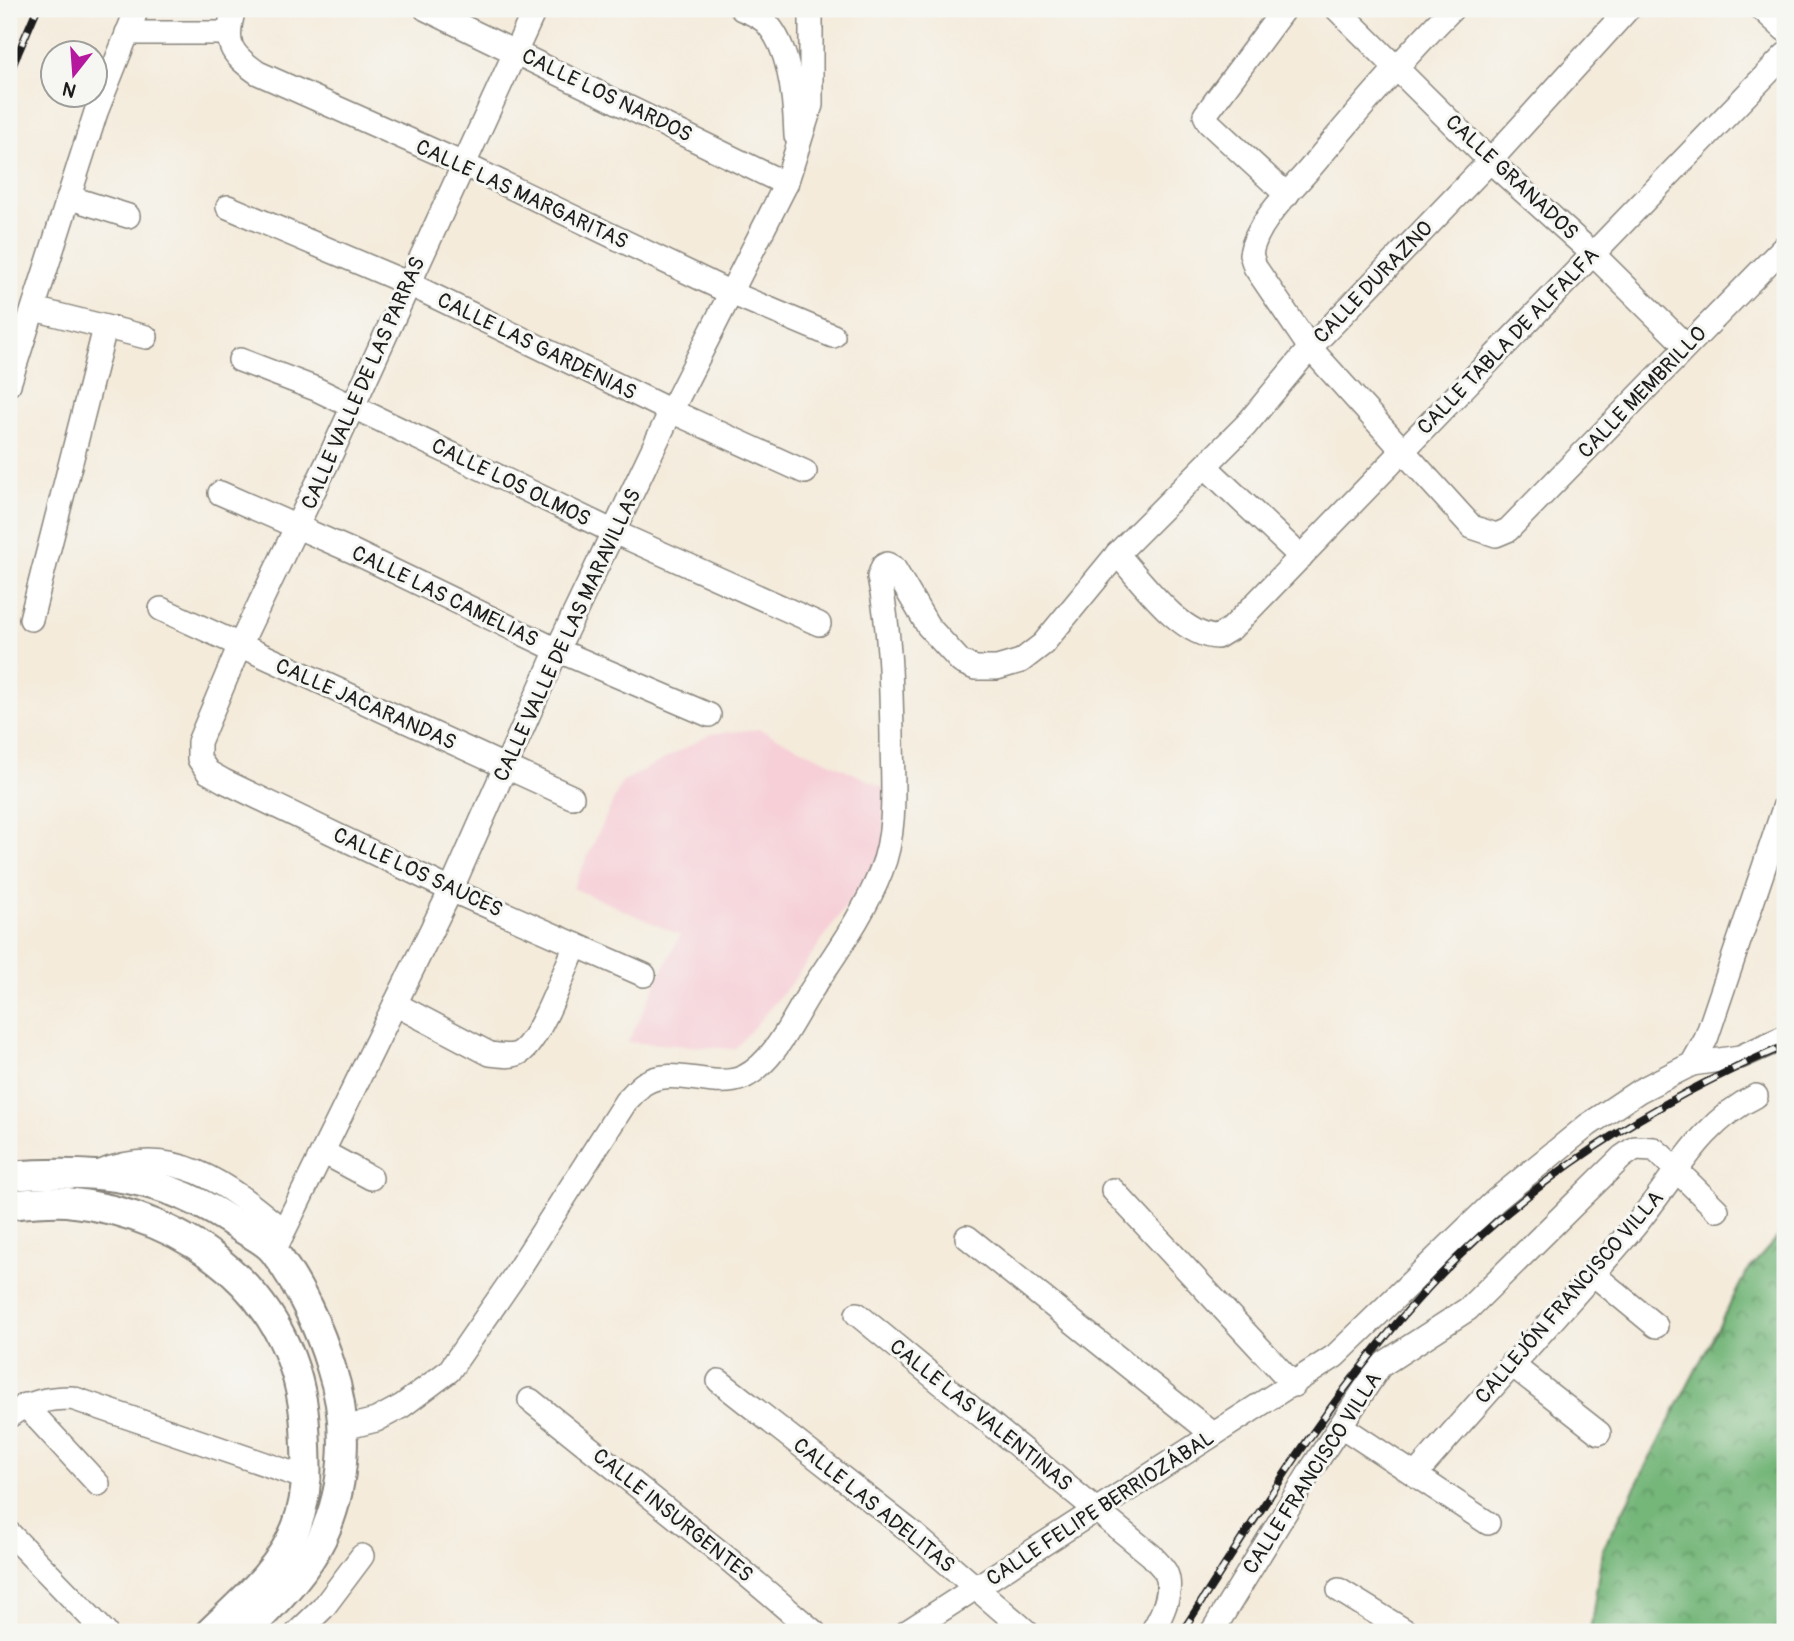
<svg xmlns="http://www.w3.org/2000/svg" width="1794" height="1641" viewBox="0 0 1794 1641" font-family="Pangolin,sans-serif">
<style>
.built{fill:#f6cfd7}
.forest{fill:url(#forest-crowns);stroke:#48694a;stroke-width:2}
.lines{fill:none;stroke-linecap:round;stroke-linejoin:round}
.minor-casing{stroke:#88847c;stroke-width:26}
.major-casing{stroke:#88847c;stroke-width:32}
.minor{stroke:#fff;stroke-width:23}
.major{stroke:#fff;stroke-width:28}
.rail-casing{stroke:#1c1c1c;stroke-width:8}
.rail{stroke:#f6f6f2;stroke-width:5;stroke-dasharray:16;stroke-linecap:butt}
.labels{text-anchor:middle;stroke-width:6;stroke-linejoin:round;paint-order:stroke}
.street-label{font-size:21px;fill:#1c1c1c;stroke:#f6f6f2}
</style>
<defs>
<pattern id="forest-crowns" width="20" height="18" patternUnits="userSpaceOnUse" patternTransform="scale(1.75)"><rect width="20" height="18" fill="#74b679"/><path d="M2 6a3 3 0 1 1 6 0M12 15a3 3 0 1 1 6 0" fill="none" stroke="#5e9362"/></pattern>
</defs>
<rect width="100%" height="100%" fill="#f6f6f2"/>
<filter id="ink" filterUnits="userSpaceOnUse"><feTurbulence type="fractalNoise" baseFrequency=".0143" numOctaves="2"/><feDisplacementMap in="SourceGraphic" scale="14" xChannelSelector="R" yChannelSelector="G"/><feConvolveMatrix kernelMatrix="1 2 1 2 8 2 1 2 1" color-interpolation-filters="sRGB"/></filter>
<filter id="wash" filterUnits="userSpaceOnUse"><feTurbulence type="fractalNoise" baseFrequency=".00686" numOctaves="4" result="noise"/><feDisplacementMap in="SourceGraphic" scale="28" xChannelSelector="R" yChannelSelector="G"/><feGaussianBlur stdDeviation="1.57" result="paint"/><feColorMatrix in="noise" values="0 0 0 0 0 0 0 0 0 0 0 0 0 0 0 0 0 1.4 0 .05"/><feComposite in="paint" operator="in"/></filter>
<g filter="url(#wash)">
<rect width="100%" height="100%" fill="#f4ebdb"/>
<path class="built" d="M759 729 885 788 884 851 794 980 735 1049 628 1042 680 935 573 888 622 782 711 734Z"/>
<path class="forest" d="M1785 1229V1632H1590L1602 1551 1746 1273Z"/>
</g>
<g filter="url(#ink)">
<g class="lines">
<defs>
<g id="minor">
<path d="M234 9C224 43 229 53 258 73L463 164 731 293 833 336"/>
<path d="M426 9 786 184"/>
<path d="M535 9 327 463 239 647 199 742V759L208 772 224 781 451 890 644 975"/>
<path d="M742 9C751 13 763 17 769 26 791 52 795 104 796 136"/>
<path d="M1284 9 1205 115 1209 123 1287 195"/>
<path d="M1337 9 1490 161 1592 253 1686 346"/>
<path d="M1452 9C1402 59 1357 112 1312 166 1292 190 1256 222 1251 254L1255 267 1310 348 1472 527 1496 535 1508 530 1785 246"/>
<path d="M1762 9 1785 30"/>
<path d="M127 33H228"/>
<path d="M71 198 128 216"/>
<path d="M228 207 407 283 671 411 805 472"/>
<path d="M34 309 146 337"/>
<path d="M240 360 316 389 614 532 819 624"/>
<path d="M9 384 96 112 137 9"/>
<path d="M1206 467 1301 557"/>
<path d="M220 493 352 551 557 650 709 715"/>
<path d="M1117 554C1142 581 1180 636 1217 637L1232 628 1785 55"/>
<path d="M161 609 572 797"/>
<path d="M31 619 105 328"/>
<path d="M395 1004 490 1054C500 1055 512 1058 521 1052 541 1038 565 969 576 945"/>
<path d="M1692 1064 1740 1057 1785 1037"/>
<path d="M323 1152 371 1178"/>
<path d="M98 1173C173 1141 227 1184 282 1230"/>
<path d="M1113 1190 1294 1385"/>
<path d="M967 1237 1213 1434"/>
<path d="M274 1251 451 890 557 650 671 411 786 184 811 105V9"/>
<path d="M1592 1273 1656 1326"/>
<path d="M857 1314 1151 1555C1156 1561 1163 1567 1166 1573 1174 1591 1161 1617 1152 1632"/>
<path d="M1511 1364 1599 1433"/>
<path d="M719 1381 915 1535 1027 1632"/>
<path d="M530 1400 727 1558 814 1632"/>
<path d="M25 1405 98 1484"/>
<path d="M9 1416C29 1402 47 1398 72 1398L309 1479"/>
<path d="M1341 1426 1488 1523"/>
<path d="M344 1428 376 1420 402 1406 449 1371 513 1278 626 1101C632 1096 638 1087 645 1083 674 1065 714 1091 744 1077 774 1062 792 1021 809 994 834 955 864 915 881 871 898 830 892 778 892 735 891 681 890 629 879 577L883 566 887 564 894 568 928 626 961 662 975 668H997L1021 661 1043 644 1117 554 1246 425 1310 348 1490 161 1628 9"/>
<path d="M1416 1474C1488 1391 1563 1310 1634 1227 1673 1181 1699 1123 1756 1096"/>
<path d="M9 1533 105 1632"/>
<path d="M1339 1590 1407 1632"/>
<path d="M298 1632 323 1608 362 1556"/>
<path d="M907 1632 1335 1356 1496 1200 1588 1125 1639 1091 1692 1064 1706 1039 1785 805"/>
<path d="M1212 1632 1313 1467 1380 1366 1468 1309 1622 1157 1635 1148 1654 1149 1661 1155 1717 1210"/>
</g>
<g id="major">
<path d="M9 1176C98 1169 166 1175 241 1228 252 1235 268 1242 275 1253 299 1284 320 1330 331 1367 349 1421 347 1485 322 1538 304 1575 274 1603 246 1632"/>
<path d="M9 1205C28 1203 49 1201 67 1202 191 1215 297 1296 305 1426 307 1461 309 1492 297 1525 281 1569 242 1601 210 1632"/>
</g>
</defs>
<use href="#minor" class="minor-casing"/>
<use href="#major" class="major-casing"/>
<use href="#minor" class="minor"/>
<use href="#major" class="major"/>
<defs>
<g id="rail">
<path d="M9 74 37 9"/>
<path d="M1182 1632C1258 1514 1333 1391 1428 1288 1524 1183 1655 1100 1785 1046"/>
</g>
</defs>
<use href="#rail" class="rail-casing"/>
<use href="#rail" class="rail"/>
</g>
</g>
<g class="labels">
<g class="street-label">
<text transform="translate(607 95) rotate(26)" y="7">CALLE LOS NARDOS</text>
<text transform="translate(1512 177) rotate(43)" y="7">CALLE GRANADOS</text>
<text transform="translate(522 194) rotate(25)" y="7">CALLE LAS MARGARITAS</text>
<text transform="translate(1373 282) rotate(-46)" y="7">CALLE DURAZNO</text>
<text transform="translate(1508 341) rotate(-46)" y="7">CALLE TABLA DE ALFALFA</text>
<text transform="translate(537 346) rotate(26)" y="7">CALLE LAS GARDENIAS</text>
<text transform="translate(363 383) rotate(-66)" y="7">CALLE VALLE DE LAS PARRAS</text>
<text transform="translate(1642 392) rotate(-46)" y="7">CALLE MEMBRILLO</text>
<text transform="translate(511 482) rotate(26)" y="7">CALLE LOS OLMOS</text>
<text transform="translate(445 596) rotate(26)" y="7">CALLE LAS CAMELIAS</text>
<text transform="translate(567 635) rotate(-65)" y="7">CALLE VALLE DE LAS MARAVILLAS</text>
<text transform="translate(366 704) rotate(24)" y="7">CALLE JACARANDAS</text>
<text transform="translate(418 872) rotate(25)" y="7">CALLE LOS SAUCES</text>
<text transform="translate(1569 1297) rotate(-49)" y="7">CALLEJÓN FRANCISCO VILLA</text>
<text transform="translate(981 1415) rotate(39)" y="7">CALLE LAS VALENTINAS</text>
<text transform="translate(1312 1473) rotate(-57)" y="7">CALLE FRANCISCO VILLA</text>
<text transform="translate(874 1505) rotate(39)" y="7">CALLE LAS ADELITAS</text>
<text transform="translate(1100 1508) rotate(-33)" y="7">CALLE FELIPE BERRIOZÁBAL</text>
<text transform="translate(673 1515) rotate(39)" y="7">CALLE INSURGENTES</text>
</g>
</g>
<rect width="1794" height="1641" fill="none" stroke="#f6f6f2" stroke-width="35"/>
<g transform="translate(74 74) rotate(197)"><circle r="33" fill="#f6f6f2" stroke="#9f9f9c" stroke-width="2"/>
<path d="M0-5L12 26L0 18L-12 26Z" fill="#b5179e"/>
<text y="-10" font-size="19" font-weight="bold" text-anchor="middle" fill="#1c1c1c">N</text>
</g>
</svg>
